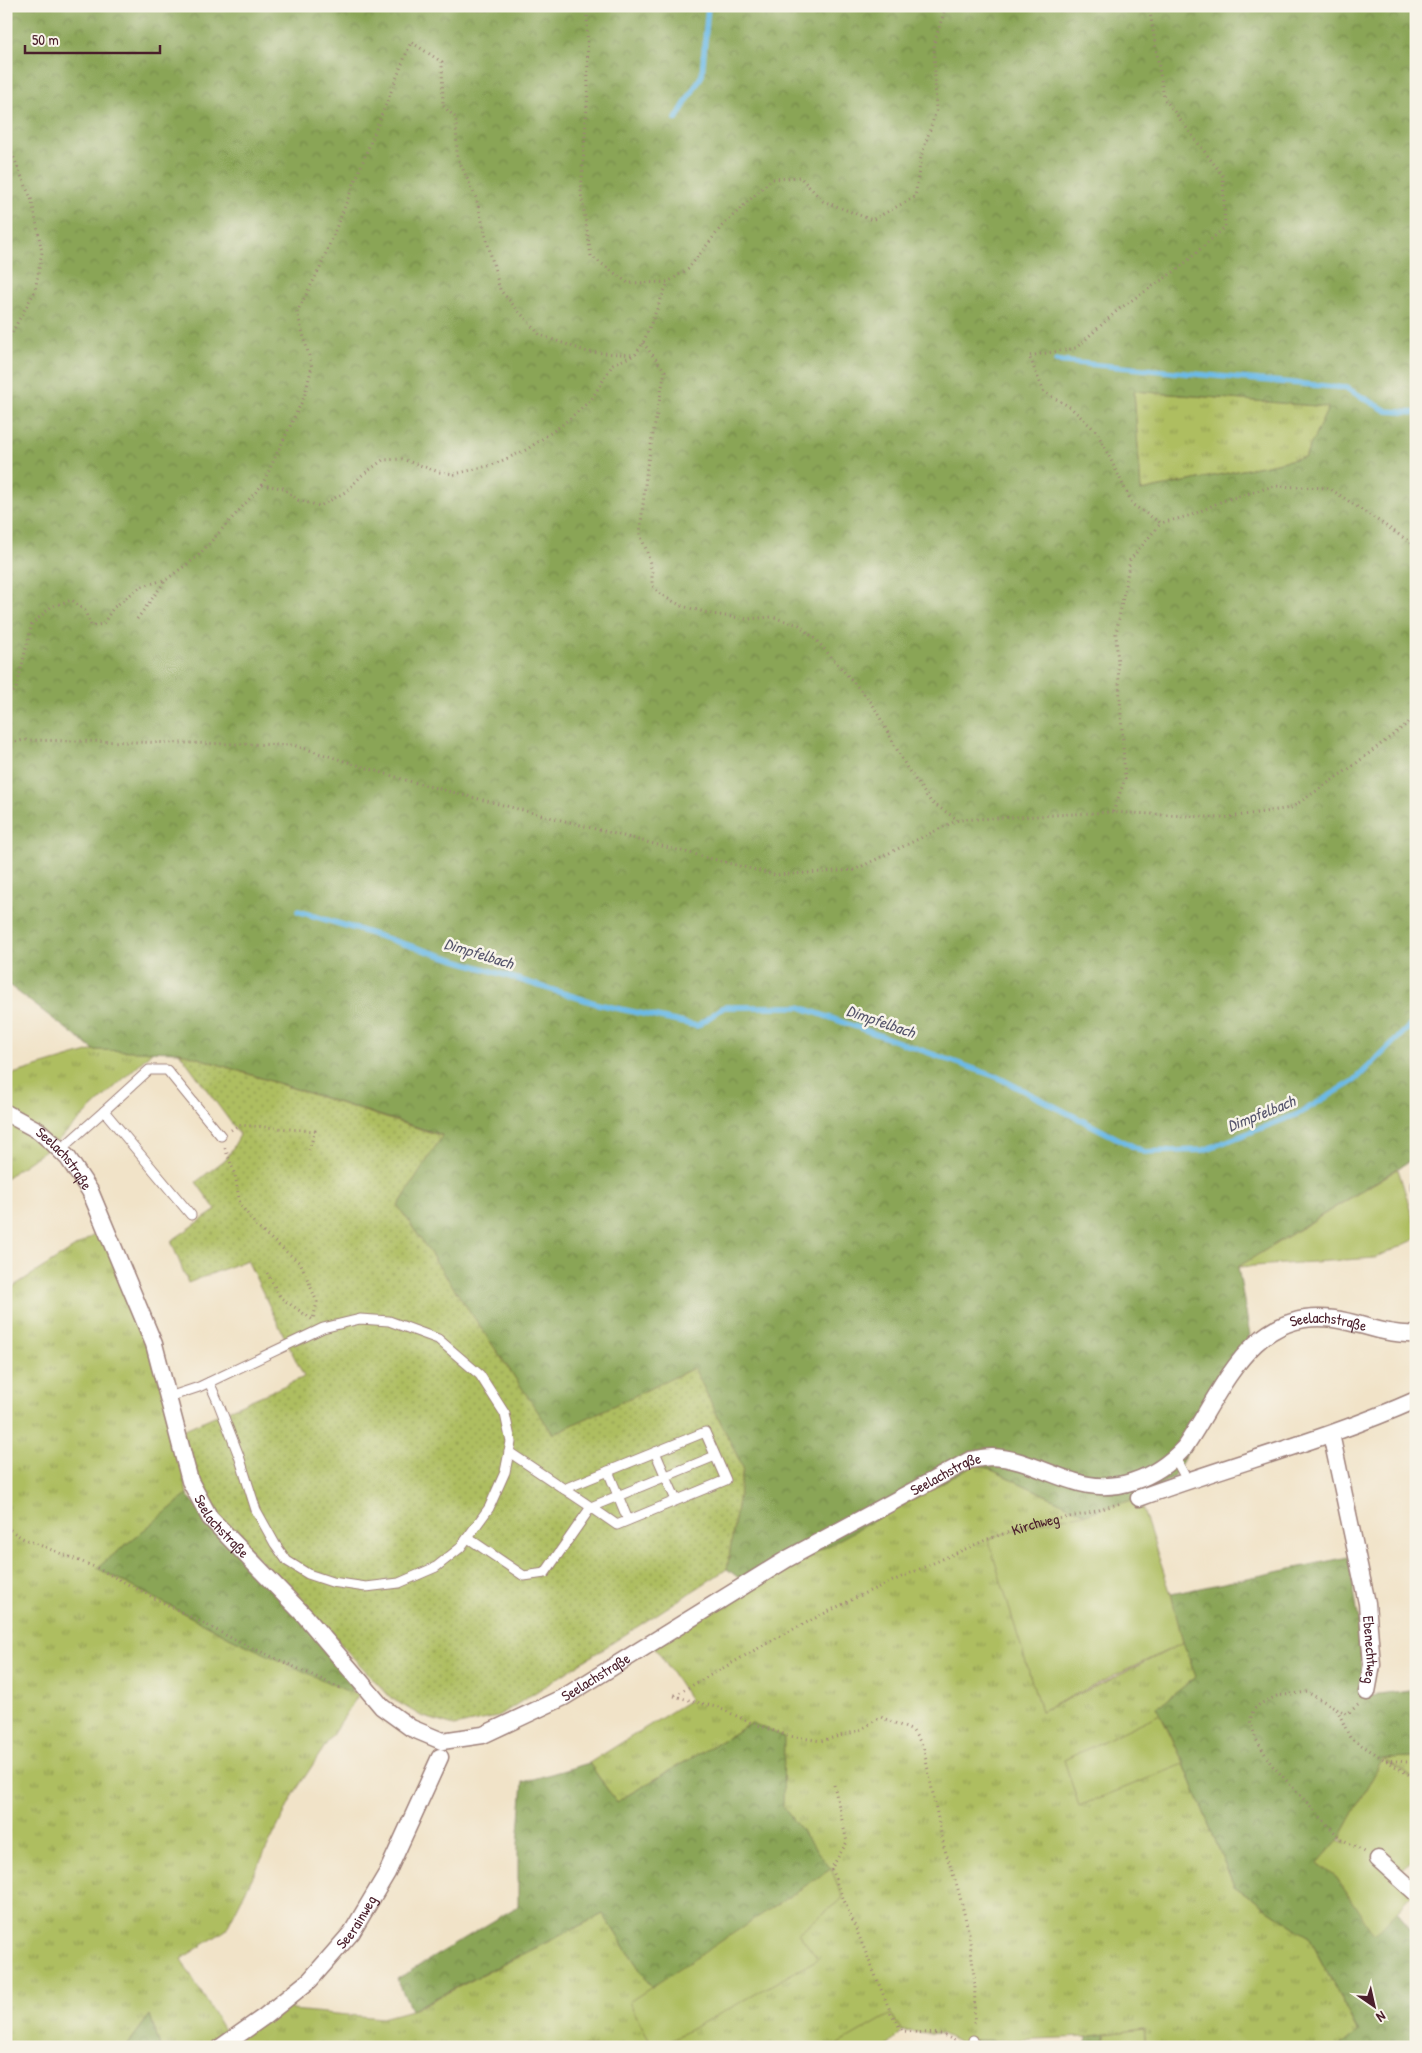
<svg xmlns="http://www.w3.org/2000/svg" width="1422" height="2053" viewBox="0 0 1422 2053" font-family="'Patrick Hand',sans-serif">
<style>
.grass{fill:url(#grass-tufts);stroke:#7c6e46}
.forest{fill:url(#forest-crowns);stroke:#6a6241;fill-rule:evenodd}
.park{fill:url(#park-dots);stroke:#7c6e46}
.garden{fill:#aebe61;stroke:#7c6e46}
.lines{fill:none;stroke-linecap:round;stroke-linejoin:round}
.stream{stroke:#6cbae6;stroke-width:5.5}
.lane-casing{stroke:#9e817a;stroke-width:11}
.street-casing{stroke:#9e817a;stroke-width:19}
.path{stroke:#9e817a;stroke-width:3;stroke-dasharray:1 4;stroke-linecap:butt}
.lane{stroke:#fff;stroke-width:9}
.street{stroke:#fff;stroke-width:16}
.labels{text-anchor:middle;stroke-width:5;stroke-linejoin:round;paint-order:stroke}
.street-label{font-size:15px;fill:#4a1f2b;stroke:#f7f3e8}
.water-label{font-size:16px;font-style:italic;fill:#56556c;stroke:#f7f3e8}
</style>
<defs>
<pattern id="grass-tufts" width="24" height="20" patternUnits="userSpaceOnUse" patternTransform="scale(1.25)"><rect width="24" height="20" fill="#aebe61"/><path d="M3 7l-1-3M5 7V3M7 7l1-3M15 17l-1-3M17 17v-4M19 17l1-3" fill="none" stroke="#909a50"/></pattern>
<pattern id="forest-crowns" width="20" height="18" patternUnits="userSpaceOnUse" patternTransform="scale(1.25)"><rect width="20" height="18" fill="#8aa557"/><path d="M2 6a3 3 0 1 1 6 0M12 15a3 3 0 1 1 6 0" fill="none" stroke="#738648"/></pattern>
<pattern id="park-dots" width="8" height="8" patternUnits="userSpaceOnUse" patternTransform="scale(1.25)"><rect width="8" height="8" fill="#aebe61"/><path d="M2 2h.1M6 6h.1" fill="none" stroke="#909a50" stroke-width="1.8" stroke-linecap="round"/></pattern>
</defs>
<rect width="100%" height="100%" fill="#f7f3e8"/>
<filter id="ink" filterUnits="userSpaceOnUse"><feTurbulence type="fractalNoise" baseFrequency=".02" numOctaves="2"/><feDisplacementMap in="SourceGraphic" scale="10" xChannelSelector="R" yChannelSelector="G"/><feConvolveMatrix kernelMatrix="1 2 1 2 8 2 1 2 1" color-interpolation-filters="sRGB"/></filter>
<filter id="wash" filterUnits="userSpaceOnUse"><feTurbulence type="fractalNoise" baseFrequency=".0096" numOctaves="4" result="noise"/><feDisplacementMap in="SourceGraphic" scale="20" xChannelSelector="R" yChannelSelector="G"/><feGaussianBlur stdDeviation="1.12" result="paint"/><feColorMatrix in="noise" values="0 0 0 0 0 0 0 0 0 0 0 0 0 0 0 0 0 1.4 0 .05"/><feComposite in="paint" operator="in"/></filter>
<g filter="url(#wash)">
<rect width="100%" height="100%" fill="#f1e3c8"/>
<g class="grass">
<path d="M1134 391 1329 407 1305 457 1141 491Z"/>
<path d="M94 1050 153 1051 54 1144 6 1178V1076Z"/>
<path d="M105 1228 178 1432 187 1495 98 1568 235 1640 359 1694 295 1792 226 1930 181 1959 230 2040 292 1994V2010L382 2018 415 2009 603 1914 652 1988 830 1869 783 1807 752 1723 616 1802 589 1763 690 1700 652 1643 977 1463 1086 1514 1040 1522 1041 1711 1110 1680 1183 1643 1197 1677 1157 1707 1184 1764 1234 1886 1308 1936 1358 2032 1339 2047H1146L1144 2029 1087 2037 958 2042 941 2034 902 2031 887 2047H160L150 2015 126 2047H6V1291Z"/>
<path d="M1416 1758V1779L1383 1759Z"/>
</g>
<g class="forest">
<path d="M6 6H1416V1157L1238 1267 1250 1335 1174 1477 1139 1498 1086 1514 977 1463 752 1588 727 1569 743 1468 694 1368 553 1434 398 1206 442 1135 179 1052 94 1050 6 983ZM1134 391 1328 407V408L1305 457 1141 491Z"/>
<path d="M187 1495 364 1675 349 1692 235 1640 97 1568Z"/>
<path d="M1348 1557 1359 1621 1364 1696 1416 1689V1758L1383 1759 1340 1838 1318 1863 1337 1878 1374 1934 1397 1910 1416 1940V2047H1339L1358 2031 1308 1936 1234 1886 1184 1764 1157 1707 1196 1677 1183 1643 1171 1594Z"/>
<path d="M752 1723 784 1737 783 1807 831 1869 652 1988 603 1914 411 2010 397 1979 518 1906V1844L523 1782 589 1763 616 1802Z"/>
<path d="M150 2015 160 2047H126Z"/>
<path d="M1106 2034 1107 2047H1087V2037Z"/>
<path d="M973 2040H994V2047H974Z"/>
</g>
<path class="park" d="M179 1052 442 1136 398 1206 553 1434 694 1368 743 1468 727 1569 497 1717 454 1726 421 1716 391 1698 275 1574 215 1517 178 1432 304 1377 247 1260 188 1283 171 1241 216 1210 196 1182 227 1158 240 1135Z"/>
<g class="garden">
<path d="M1398 1169 1416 1228V1239L1375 1258 1238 1267Z"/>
<path d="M1139 1498 1171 1594 1183 1643 1041 1711 988 1539 1040 1522 1086 1514Z"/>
<path d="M1160 1714 1184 1764 1079 1806 1064 1760Z"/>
<path d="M1383 1759 1416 1779V1857L1395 1874 1415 1892 1374 1935 1337 1878 1318 1863 1338 1840 1346 1843 1340 1838Z"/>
<path d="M831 1869 843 1898 798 1933 818 1959 727 2010 657 2047H653L629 2002Z"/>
<path d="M891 2014 902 2031 887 2047H834Z"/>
<path d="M1144 2029 1146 2047H1107L1106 2034Z"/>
</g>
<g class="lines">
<g class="stream">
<path d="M676 119 702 75 708 6"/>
<path d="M1056 361 1346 388 1387 411 1416 413"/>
<path d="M298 911 598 1004 697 1026 724 1007H800L997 1077 1144 1152 1204 1150 1298 1114 1354 1081 1416 1020"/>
</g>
</g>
</g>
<g filter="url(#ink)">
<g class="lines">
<defs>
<g id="lane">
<path d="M104 1111 149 1070H167L221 1136"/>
<path d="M60 1150 104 1111 191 1215"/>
<path d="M1416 1184V1189"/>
<path d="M169 1397 199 1387 323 1328 360 1319 389 1321 438 1339 480 1375 505 1414 511 1442 505 1472 489 1508 460 1548 436 1567 399 1583 366 1587 332 1582 308 1574 287 1561 275 1544 256 1510 239 1456 218 1402 209 1382"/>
<path d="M655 1452 676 1500"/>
<path d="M1175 1458 1187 1480"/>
<path d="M608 1471 628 1520"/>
<path d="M564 1489 705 1432 726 1480 617 1525 591 1507"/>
<path d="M591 1507 715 1456"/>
<path d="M468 1538 524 1576 545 1573 591 1507 509 1452"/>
<path d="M973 2040 974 2047"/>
</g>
<g id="street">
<path id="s2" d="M6 1113 39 1131 54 1144 68 1158 90 1191 154 1344 190 1481 210 1518 305 1616 382 1707 411 1728 442 1741 483 1735 564 1697 787 1559 970 1460C977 1459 985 1457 992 1457 1021 1458 1046 1473 1073 1481 1114 1495 1155 1479 1184 1448 1222 1393 1250 1307 1334 1319 1362 1323 1386 1336 1416 1334"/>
<path id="s3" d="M1331 1434 1367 1603 1372 1665 1367 1692"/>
<path d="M1139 1498C1231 1464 1326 1440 1416 1400"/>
<path d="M1378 1859 1416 1893"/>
<path id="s4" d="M221 2047 265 2016 310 1980 352 1932 387 1873 440 1757"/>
</g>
</defs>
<use href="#lane" class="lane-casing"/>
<use href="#street" class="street-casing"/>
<g class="path">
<path d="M587 6 588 91 581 193 591 256 628 283 668 282 688 269 722 226 772 179 800 177 823 201 872 220 915 197 921 157 936 111 934 44 946 6"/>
<path d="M1149 6 1164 98 1223 176 1225 227 1178 269 1119 309 1076 348 1029 356 1044 392 1070 407 1097 432 1133 505 1161 523 1192 515 1222 501 1274 486 1329 488 1416 546"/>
<path d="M6 139 32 201 42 252 35 291 6 343"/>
<path d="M643 343 665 371 647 466 640 534 647 552 652 571V585L661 595 682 606 712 614 746 619 772 617 799 625 818 642 872 703 907 768 931 802 958 820"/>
<path d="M262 485 304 397 312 367 297 312 320 268 411 42 442 62 443 106 456 118 457 156 476 198 500 290 540 335 588 352 635 355"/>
<path d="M137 619 166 580"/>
<path d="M6 699 16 689 32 624 52 606 72 600 85 611 91 626 103 624 113 608 140 587 167 579 197 557 262 485 283 488 298 500 320 506 347 491 361 476 383 460 402 459 439 472 455 474 492 465 526 450 562 425 591 400 613 364 635 355 643 343 668 282"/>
<path d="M6 744 24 740 293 745 409 781 775 875 854 870 958 820 1113 812 1223 818 1291 808 1350 768 1416 717"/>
<path d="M1113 812 1125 779 1116 634 1130 560 1161 523"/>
<path d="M231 1130 239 1125 315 1131 309 1150"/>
<path d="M225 1148 235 1175 240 1204 258 1228 301 1264 317 1302 313 1320"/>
<path d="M267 1273 281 1298 313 1320"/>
<path d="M6 1527 22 1538 97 1568 235 1640 343 1689"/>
<path id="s1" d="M675 1695 780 1636 863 1594 988 1539 1040 1522 1086 1514 1121 1503"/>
<path d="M674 1696 719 1708 752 1723 789 1736 821 1741 858 1731 881 1717 913 1731 923 1746 944 1847 958 1889 969 1933 975 1984 974 2027"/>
<path d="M1358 1705 1347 1714 1307 1692 1277 1696 1260 1704 1253 1710 1250 1721 1256 1739 1271 1764 1340 1838 1364 1852"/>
<path d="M1337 1709 1350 1738 1416 1779"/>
<path d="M1386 1760 1416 1763"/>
<path d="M834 1785 847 1842 831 1869 891 2013 902 2031 941 2034 960 2043"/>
</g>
<use href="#lane" class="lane"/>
<use href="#street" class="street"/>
</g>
</g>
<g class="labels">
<g class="street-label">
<text dy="5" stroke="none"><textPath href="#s2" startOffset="75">Seelachstraße</textPath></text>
<text dy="5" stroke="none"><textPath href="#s2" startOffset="1829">Seelachstraße</textPath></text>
<text dy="5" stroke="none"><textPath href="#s2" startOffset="1365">Seelachstraße</textPath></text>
<text dy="5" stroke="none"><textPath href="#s2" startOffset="480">Seelachstraße</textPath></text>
<text dy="5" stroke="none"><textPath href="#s1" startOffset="400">Kirchweg</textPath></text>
<text dy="5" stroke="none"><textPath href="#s3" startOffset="220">Ebenechtweg</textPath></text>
<text dy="5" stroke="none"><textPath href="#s2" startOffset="960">Seelachstraße</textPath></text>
<text dy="5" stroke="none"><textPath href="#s4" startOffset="186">Seerainweg</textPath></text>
</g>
<g class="water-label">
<text transform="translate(479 953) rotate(17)" y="6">Dimpfelbach</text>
<text transform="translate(881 1021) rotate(19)" y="6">Dimpfelbach</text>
<text transform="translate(1261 1113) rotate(-22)" y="6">Dimpfelbach</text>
</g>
</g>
<rect width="1422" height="2053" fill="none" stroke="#f7f3e8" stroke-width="25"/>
<g transform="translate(1374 2006) rotate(146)" stroke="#f7f3e8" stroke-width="4" paint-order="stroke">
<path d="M0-4L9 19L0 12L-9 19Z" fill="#4a1f2b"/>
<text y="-8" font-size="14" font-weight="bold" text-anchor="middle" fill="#4a1f2b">N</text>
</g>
<path d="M25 45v8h135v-8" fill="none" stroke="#4a1f2b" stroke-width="2.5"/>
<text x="32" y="45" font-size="15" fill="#4a1f2b" stroke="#f7f3e8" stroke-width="4" paint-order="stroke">50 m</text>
</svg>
